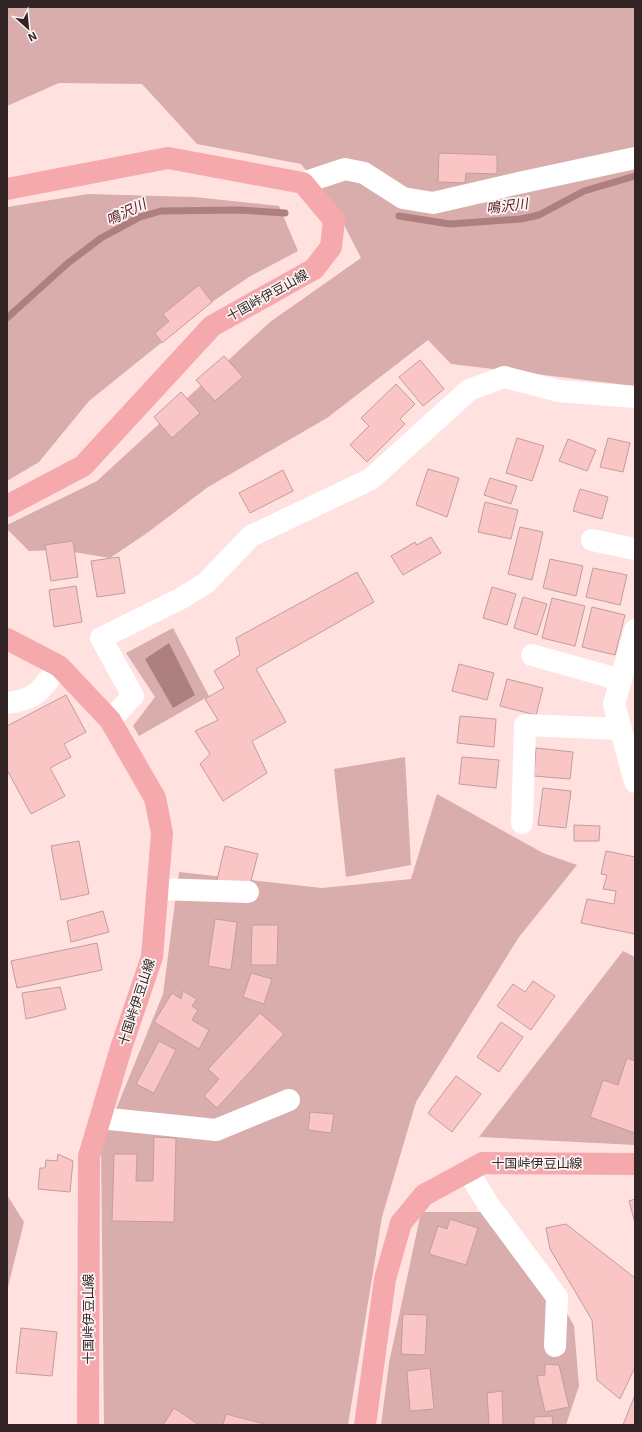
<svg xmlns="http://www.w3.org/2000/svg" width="642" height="1432" viewBox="0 0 642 1432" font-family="'Exo 2','Noto Sans JP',sans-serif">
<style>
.green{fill:#d8adac}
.water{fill:#ae7f7f}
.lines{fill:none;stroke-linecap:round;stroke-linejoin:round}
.stream{stroke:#ae7f7f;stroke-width:7}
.building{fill:#f9c5c5;stroke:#c19e9d}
.minor{stroke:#fff;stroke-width:22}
.major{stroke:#f6a9ad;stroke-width:22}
.labels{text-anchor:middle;stroke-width:3.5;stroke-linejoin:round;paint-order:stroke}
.street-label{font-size:13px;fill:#322424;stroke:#fcf4f4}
.water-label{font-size:14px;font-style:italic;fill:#591c21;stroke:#fcf4f4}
</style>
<rect width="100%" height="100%" fill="#ffe1e0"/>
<g class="green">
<path d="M7 7H635V386L451 364 428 340 327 418 208 487 147 533 110 558 61 550 29 551 7 529V525L97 481 270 322 361 258 336 209 301 164 197 144 142 84 59 83 7 106Z"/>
<path d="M88 194 194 197 279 206 298 251 249 277 212 302 89 401 39 462 7 481V207Z"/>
<path d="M173 628 209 696 139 736 133 726 155 697 126 653Z"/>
<path d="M405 757 411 865 346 877 334 769Z"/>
<path d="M437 794 543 853 577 865 519 937 416 1102 382 1217 348 1425H104L101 1146 163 994 179 872 322 888 411 879Z"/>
<path d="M623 951 635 957V1145L479 1137Z"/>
<path d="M7 1195 24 1222 7 1291Z"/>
<path d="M421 1212H484L541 1266 574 1326 579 1386 566 1425H381L389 1363Z"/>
</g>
<path class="water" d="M169 643 195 695 173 708 145 659Z"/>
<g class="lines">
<g class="stream">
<path d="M399 216 450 224 521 219 539 215 584 191 635 176"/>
<path d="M7 318 68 263 101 238 140 217 161 211 239 210 285 213"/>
</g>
</g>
<g class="building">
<path d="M439 153 497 155V174L466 173 465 183 438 182Z"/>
<path d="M199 285 212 302 162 343 155 333 169 321 163 314Z"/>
<path d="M224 356 243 377 215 401 196 380Z"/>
<path d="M420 360 444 389 423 406 399 377Z"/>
<path d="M396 384 415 404 400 419 405 424 367 462 350 445 369 426 361 418Z"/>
<path d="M181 392 200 413 172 438 154 417Z"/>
<path d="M517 438 544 446 532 481 506 473Z"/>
<path d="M608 438 630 443 623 472 600 467Z"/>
<path d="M568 439 596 450 587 471 559 461Z"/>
<path d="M428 469 459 478 447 517 416 505Z"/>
<path d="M283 470 293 491 250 513 239 493Z"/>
<path d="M490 478 517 486 511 504 484 495Z"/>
<path d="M580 489 608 497 602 519 573 511Z"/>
<path d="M485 502 518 510 511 539 478 532Z"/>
<path d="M520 527 543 532 532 580 508 574Z"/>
<path d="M431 537 441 553 403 575 391 556 415 542 417 545Z"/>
<path d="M73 541 78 577 51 581 45 545Z"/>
<path d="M119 557 125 593 97 597 91 561Z"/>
<path d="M550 559 583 566 576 596 543 588Z"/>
<path d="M593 568 627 575 620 605 586 597Z"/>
<path d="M357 572 374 602 256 669 286 722 252 741 267 773 223 801 200 764 210 754 195 731 218 720 205 699 224 688 214 671 240 655 236 638Z"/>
<path d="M76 586 82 622 54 627 49 590Z"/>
<path d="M492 587 516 594 507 625 483 618Z"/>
<path d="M523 597 547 604 537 635 514 628Z"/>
<path d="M552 598 585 606 575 646 542 638Z"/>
<path d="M592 607 625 615 615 655 582 647Z"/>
<path d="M459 664 494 673 487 700 452 691Z"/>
<path d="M507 679 543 688 536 715 500 706Z"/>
<path d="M66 695 86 732 64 744 71 757 50 768 65 796 31 814 7 770V726Z"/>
<path d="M460 716 496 719 494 747 457 743Z"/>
<path d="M536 748 573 752 570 779 534 776Z"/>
<path d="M462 757 499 760 496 788 459 784Z"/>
<path d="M543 788 571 791 566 828 538 825Z"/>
<path d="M574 825 600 826 599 841H574Z"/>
<path d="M79 841 89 894 61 900 51 846Z"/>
<path d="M225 846 258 854 248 892 216 884Z"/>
<path d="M606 851 635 857V934L581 923 587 899 614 904 616 891 603 889 607 875 601 874Z"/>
<path d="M103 911 109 932 71 942 67 921Z"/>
<path d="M215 919 237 922 231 970 208 966Z"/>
<path d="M252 925H278L277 965H251Z"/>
<path d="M97 943 102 970 17 988 11 961Z"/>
<path d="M251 973 272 979 264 1004 243 997Z"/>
<path d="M533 981 555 996 531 1030 497 1006 513 984 525 992Z"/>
<path d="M60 987 66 1009 26 1019 22 993Z"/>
<path d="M183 991 197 999 192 1006 198 1010 192 1020 209 1030 199 1049 154 1022 172 993 181 999Z"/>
<path d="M260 1013 284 1034 217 1108 204 1096 219 1079 208 1069Z"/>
<path d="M501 1022 523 1037 499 1072 477 1057Z"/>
<path d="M159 1041 176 1050 154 1093 136 1084Z"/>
<path d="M627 1058 635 1061V1133L590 1117 603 1080 618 1085Z"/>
<path d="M456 1076 481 1094 452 1132 428 1113Z"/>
<path d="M310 1112 334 1114 331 1133 308 1130Z"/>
<path d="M154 1137 176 1138 174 1222 112 1221 114 1154H137L136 1181H153Z"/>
<path d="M58 1154 73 1161 70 1192 38 1189 40 1168H45L46 1160 57 1161Z"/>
<path d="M635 1199V1223L629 1201Z"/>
<path d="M450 1219 478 1228 466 1265 429 1254 438 1226 447 1229Z"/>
<path d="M566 1224 635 1278V1367L620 1399 597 1380 592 1320 550 1249 546 1228Z"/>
<path d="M403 1314 427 1315 425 1355 401 1354Z"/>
<path d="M21 1328 57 1332 52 1376 16 1373Z"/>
<path d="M545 1364 559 1365 569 1407 545 1412 537 1376 545 1375Z"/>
<path d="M430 1368 434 1409 410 1411 407 1371Z"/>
<path d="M502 1391 503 1425H489L487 1393Z"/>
<path d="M635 1395V1425H623Z"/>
<path d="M174 1408 199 1425H163Z"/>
<path d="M226 1414 268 1425H223Z"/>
<path d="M552 1416 553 1425H534V1417Z"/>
</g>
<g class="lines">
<g class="minor">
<path d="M303 183 345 169 364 173 403 198 433 203 519 183 635 158"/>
<path d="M592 540 635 549"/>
<path d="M635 630 614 704 635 782"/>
<path d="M532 655 621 680"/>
<path d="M7 703C39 699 41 689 59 666"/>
<path d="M110 720 133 696 101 638 180 599 206 583 251 536 371 479 469 390 504 377 559 391 635 397"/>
<path d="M522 823 525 725 621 729"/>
<path d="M158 889 248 892"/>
<path d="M100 1118 216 1130 289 1100"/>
<path d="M468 1171 488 1204 557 1297 555 1346"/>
</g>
<g class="major">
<path d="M7 189 168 158 303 183 334 220 331 247 314 269 212 326 83 466 7 506"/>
<path d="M7 639 59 666 110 720 155 798 162 833 152 957 121 1048 89 1156 88 1425"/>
<path d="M365 1425 385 1279 401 1223 424 1195 483 1163 635 1164"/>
</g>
</g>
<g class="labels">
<g class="street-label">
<text transform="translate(267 295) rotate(-29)" y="5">十国峠伊豆山線</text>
<text transform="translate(136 1002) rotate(-72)" y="5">十国峠伊豆山線</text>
<text x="537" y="1168">十国峠伊豆山線</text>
<text transform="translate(88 1319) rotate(-90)" y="5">十国峠伊豆山線</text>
</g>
<g class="water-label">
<text transform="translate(507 206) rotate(-7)" y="5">鳴沢川</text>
<text transform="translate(126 212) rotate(-25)" y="5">鳴沢川</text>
</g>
</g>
<rect width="642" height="1432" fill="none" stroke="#322424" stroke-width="16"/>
<g transform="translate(28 28) rotate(153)" stroke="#fcf4f4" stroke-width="3" paint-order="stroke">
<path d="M0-3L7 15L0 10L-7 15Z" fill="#322424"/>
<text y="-6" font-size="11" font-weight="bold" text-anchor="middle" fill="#322424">N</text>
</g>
</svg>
